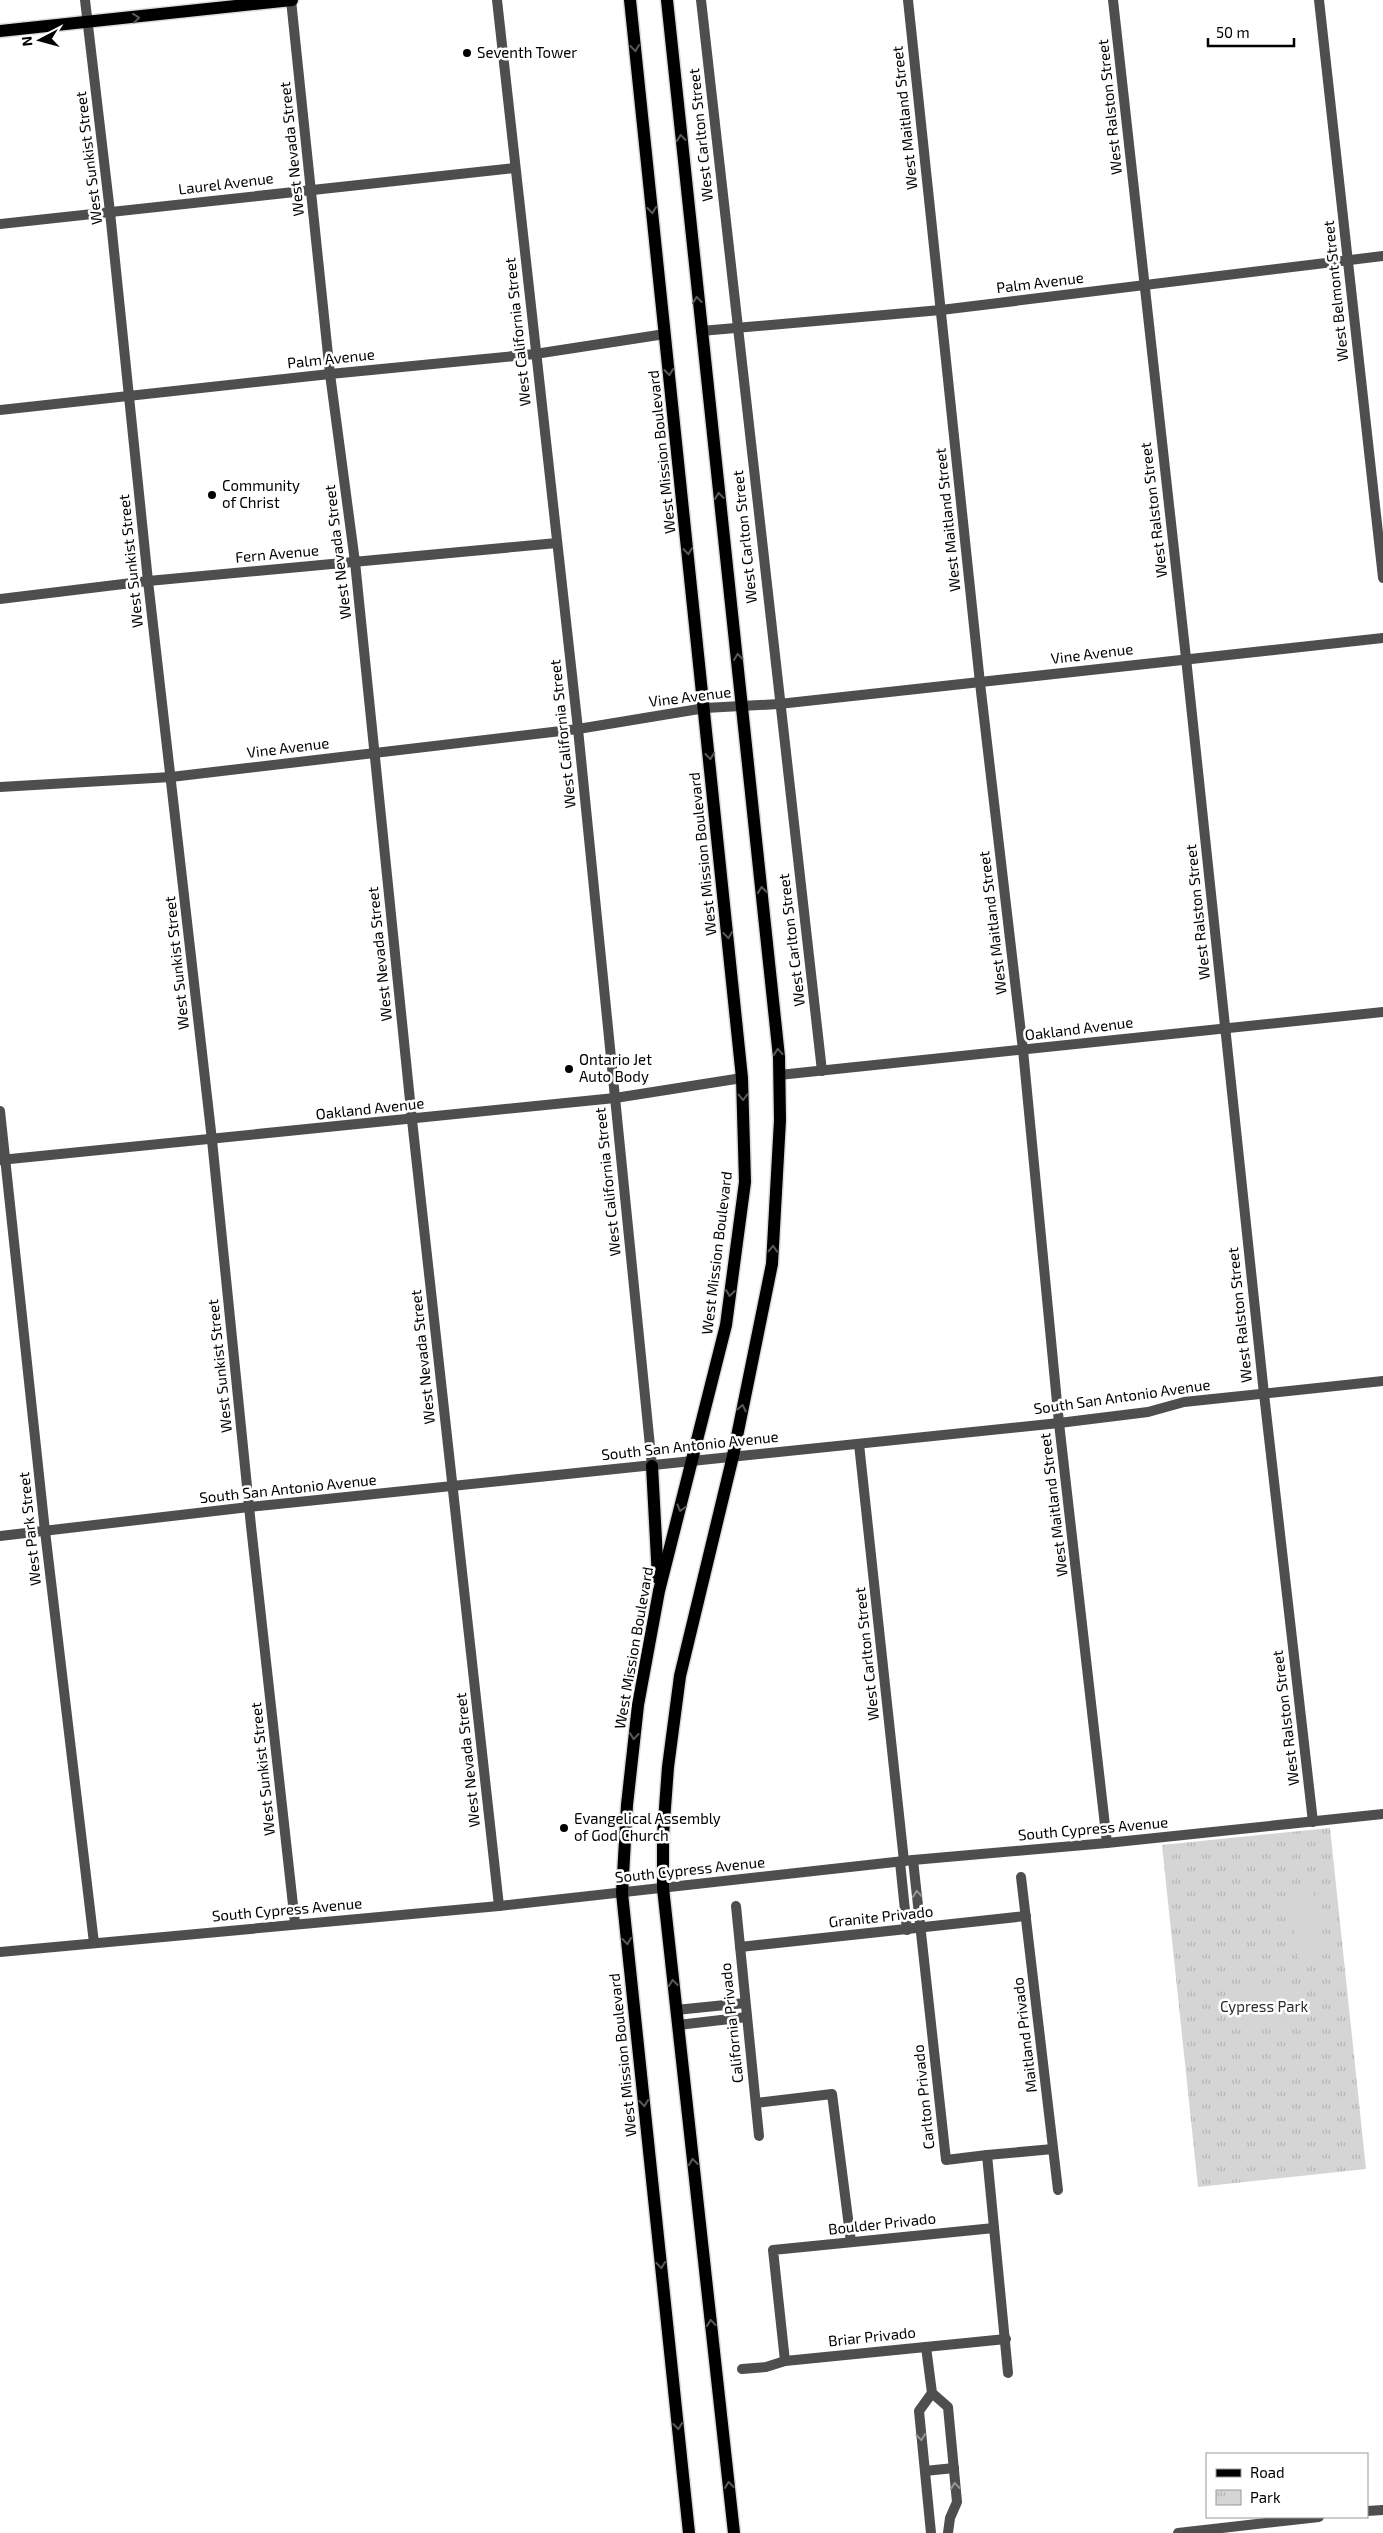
<svg xmlns="http://www.w3.org/2000/svg" width="1383" height="2533" viewBox="0 0 1383 2533" font-family="'Exo 2',sans-serif">
<style>
.park{fill:url(#park-tufts)}
.pitch{fill:#d5d5d5}
.lines{fill:none;stroke-linecap:round;stroke-linejoin:round}
.primary-casing{stroke:#dbdbdb;stroke-width:15}
.minor{stroke:#4e4e4e;stroke-width:10}
.tertiary{stroke:#4e4e4e;stroke-width:10}
.primary{stroke:#000;stroke-width:12}
.oneway{stroke:#595959}
.oneway2{stroke:#959595}
.poi-dot{fill:#000;stroke:#fff;stroke-width:2}
.labels{text-anchor:middle;stroke-width:5;stroke-linejoin:round;paint-order:stroke}
.poi-label{font-size:15px;fill:#000;stroke:#fff;text-anchor:start}
.street-label{font-size:15px;fill:#000;stroke:#fff}
.park-label{font-size:15px;fill:#2c2c2c;stroke:#fff}
</style>
<defs>
<pattern id="park-tufts" width="24" height="20" patternUnits="userSpaceOnUse" patternTransform="scale(1.25)"><rect width="24" height="20" fill="#d5d5d5"/><path d="M3 7l-1-3M5 7V3M7 7l1-3M15 17l-1-3M17 17v-4M19 17l1-3" fill="none" stroke="#b5b5b5"/></pattern>
</defs>
<rect width="100%" height="100%" fill="#fff"/>
<path class="park" d="M1330 1828 1366 2169 1198 2187 1162 1845Z"/>
<g class="pitch">
<path d="M1304 1889 1311 1891 1317 1900 1322 1950 1319 1960 1311 1965 1303 1963 1297 1955 1291 1903 1296 1892Z"/>
<path d="M1289 1983 1293 2020 1241 2025 1237 1988Z"/>
</g>
<g class="lines">
<defs>
<g id="primary">
<path d="M630 0 742 1078 745 1182 726 1325 659 1591 638 1705 627 1805 622 1893 689 2533"/>
<path d="M667 0 779 1057 780 1120 772 1264 733 1456 680 1676 668 1767 663 1835V1888L734 2533"/>
<path d="M0 31 292 0"/>
<path d="M652 1466 658 1578"/>
</g>
</defs>
<use href="#primary" class="primary-casing"/>
<g class="minor">
<path d="M85 0 110 212 148 581 212 1140 251 1526 295 1923"/>
<path d="M291 0 330 374 355 562 412 1120 499 1906"/>
<path d="M497 0 578 729 652 1466"/>
<path d="M701 0 822 1071"/>
<path d="M908 0 980 683 1023 1050 1059 1423 1107 1843"/>
<path d="M1113 0 1186 658 1264 1394 1313 1822"/>
<path d="M1319 0 1383 578"/>
<path d="M0 224 515 168"/>
<path d="M701 331 941 310 1383 256"/>
<path d="M0 410 330 374 535 354 665 334"/>
<path d="M0 599 148 581 557 543"/>
<path d="M0 787 171 777 578 729 705 708 779 704 1383 638"/>
<path d="M779 1075 1383 1012"/>
<path d="M0 1111 45 1531 94 1943"/>
<path d="M0 1160 615 1098 742 1078"/>
<path d="M859 1444 904 1861"/>
<path d="M913 1860 946 2160 987 2155 1008 2373"/>
<path d="M900 1862 907 1930"/>
<path d="M1021 1877 1058 2190"/>
<path d="M736 1906 759 2136"/>
<path d="M740 1947 1026 1916"/>
<path d="M0 1952 499 1906 913 1860 1107 1843 1383 1814"/>
<path d="M676 2010 745 2003"/>
<path d="M678 2025 747 2017"/>
<path d="M756 2103 832 2094 851 2242"/>
<path d="M987 2155 1053 2149"/>
<path d="M926 2347 932 2393 948 2407 957 2502 950 2518 948 2533"/>
<path d="M785 2361 773 2250 994 2228"/>
<path d="M742 2369 766 2367 785 2361 1006 2339"/>
<path d="M925 2471 954 2468"/>
<path d="M1367 2511 1383 2510"/>
<path d="M931 2533 919 2411 932 2393"/>
<path d="M1178 2533 1319 2517"/>
</g>
<path class="tertiary" d="M0 1536 249 1507 1059 1423 1148 1412 1184 1402 1383 1381"/>
<use href="#primary" class="primary"/>
</g>
<defs><path id="oneway-chevron" d="M-2-3.5L2.5 0L-2 3.5" fill="none" stroke-width="1.6" stroke-linecap="round" stroke-linejoin="round" transform="scale(1.25)"/></defs>
<g class="oneway">
<use href="#oneway-chevron" transform="translate(136 18) rotate(-6)"/>
<use href="#oneway-chevron" transform="translate(635 48) rotate(84)"/>
<use href="#oneway-chevron" transform="translate(681 138) rotate(-96)"/>
<use href="#oneway-chevron" transform="translate(652 210) rotate(84)"/>
<use href="#oneway-chevron" transform="translate(697 300) rotate(-96)"/>
<use href="#oneway-chevron" transform="translate(669 372) rotate(84)"/>
<use href="#oneway-chevron" transform="translate(719 496) rotate(-97)"/>
<use href="#oneway-chevron" transform="translate(688 551) rotate(84)"/>
<use href="#oneway-chevron" transform="translate(738 657) rotate(-97)"/>
<use href="#oneway-chevron" transform="translate(710 756) rotate(84)"/>
<use href="#oneway-chevron" transform="translate(762 890) rotate(-96)"/>
<use href="#oneway-chevron" transform="translate(728 935) rotate(84)"/>
<use href="#oneway-chevron" transform="translate(778 1052) rotate(-95)"/>
<use href="#oneway-chevron" transform="translate(743 1097) rotate(89)"/>
<use href="#oneway-chevron" transform="translate(773 1249) rotate(-87)"/>
<use href="#oneway-chevron" transform="translate(730 1293) rotate(97)"/>
<use href="#oneway-chevron" transform="translate(742 1408) rotate(-78)"/>
<use href="#oneway-chevron" transform="translate(681 1508) rotate(105)"/>
<use href="#oneway-chevron" transform="translate(634 1736) rotate(96)"/>
<use href="#oneway-chevron" transform="translate(627 1941) rotate(84)"/>
<use href="#oneway-chevron" transform="translate(673 1983) rotate(-96)"/>
<use href="#oneway-chevron" transform="translate(644 2103) rotate(84)"/>
<use href="#oneway-chevron" transform="translate(693 2162) rotate(-96)"/>
<use href="#oneway-chevron" transform="translate(661 2265) rotate(84)"/>
<use href="#oneway-chevron" transform="translate(711 2323) rotate(-96)"/>
<use href="#oneway-chevron" transform="translate(678 2426) rotate(84)"/>
<use href="#oneway-chevron" transform="translate(729 2485) rotate(-96)"/>
</g>
<g class="oneway2">
<use href="#oneway-chevron" transform="translate(917 1894) rotate(-96)"/>
<use href="#oneway-chevron" transform="translate(921 2437) rotate(84)"/>
<use href="#oneway-chevron" transform="translate(955 2486) rotate(-96)"/>
</g>
<g class="poi-dot">
<circle cx="467" cy="53" r="5"/>
<circle cx="212" cy="495" r="5"/>
<circle cx="569" cy="1069" r="5"/>
<circle cx="564" cy="1828" r="5"/>
</g>
<g class="labels">
<g class="poi-label">
<text x="477" y="58">Seventh Tower</text>
<text x="222" y="491">Community<tspan x="222" dy="17">of Christ</tspan></text>
<text x="579" y="1065">Ontario Jet<tspan x="579" dy="17">Auto Body</tspan></text>
<text x="574" y="1824">Evangelical Assembly<tspan x="574" dy="17">of God Church</tspan></text>
</g>
<g class="street-label">
<text transform="translate(1110 107) rotate(-96)" y="5">West Ralston Street</text>
<text transform="translate(905 118) rotate(-96)" y="5">West Maitland Street</text>
<text transform="translate(701 135) rotate(-96)" y="5">West Carlton Street</text>
<text transform="translate(292 149) rotate(-96)" y="5">West Nevada Street</text>
<text transform="translate(89 158) rotate(-97)" y="5">West Sunkist Street</text>
<text transform="translate(226 184) rotate(-7)" y="5">Laurel Avenue</text>
<text transform="translate(1040 283) rotate(-7)" y="5">Palm Avenue</text>
<text transform="translate(1336 291) rotate(-96)" y="5">West Belmont Street</text>
<text transform="translate(518 332) rotate(-96)" y="5">West California Street</text>
<text transform="translate(331 359) rotate(-6)" y="5">Palm Avenue</text>
<text transform="translate(662 452) rotate(-96)" y="5">West Mission Boulevard</text>
<text transform="translate(1154 510) rotate(-97)" y="5">West Ralston Street</text>
<text transform="translate(948 520) rotate(-96)" y="5">West Maitland Street</text>
<text transform="translate(745 537) rotate(-96)" y="5">West Carlton Street</text>
<text transform="translate(338 552) rotate(-97)" y="5">West Nevada Street</text>
<text transform="translate(277 554) rotate(-5)" y="5">Fern Avenue</text>
<text transform="translate(131 561) rotate(-96)" y="5">West Sunkist Street</text>
<text transform="translate(1092 654) rotate(-7)" y="5">Vine Avenue</text>
<text transform="translate(690 697) rotate(-7)" y="5">Vine Avenue</text>
<text transform="translate(563 734) rotate(-96)" y="5">West California Street</text>
<text transform="translate(288 748) rotate(-7)" y="5">Vine Avenue</text>
<text transform="translate(703 854) rotate(-96)" y="5">West Mission Boulevard</text>
<text transform="translate(1198 912) rotate(-96)" y="5">West Ralston Street</text>
<text transform="translate(993 923) rotate(-97)" y="5">West Maitland Street</text>
<text transform="translate(792 940) rotate(-97)" y="5">West Carlton Street</text>
<text transform="translate(380 954) rotate(-96)" y="5">West Nevada Street</text>
<text transform="translate(177 963) rotate(-96)" y="5">West Sunkist Street</text>
<text transform="translate(1079 1029) rotate(-7)" y="5">Oakland Avenue</text>
<text transform="translate(370 1109) rotate(-6)" y="5">Oakland Avenue</text>
<text transform="translate(608 1182) rotate(-96)" y="5">West California Street</text>
<text transform="translate(717 1253) rotate(-83)" y="5">West Mission Boulevard</text>
<text transform="translate(1240 1315) rotate(-96)" y="5">West Ralston Street</text>
<text transform="translate(423 1357) rotate(-96)" y="5">West Nevada Street</text>
<text transform="translate(220 1366) rotate(-96)" y="5">West Sunkist Street</text>
<text transform="translate(1122 1397) rotate(-8)" y="5">South San Antonio Avenue</text>
<text transform="translate(690 1446) rotate(-6)" y="5">South San Antonio Avenue</text>
<text transform="translate(288 1489) rotate(-6)" y="5">South San Antonio Avenue</text>
<text transform="translate(1054 1505) rotate(-97)" y="5">West Maitland Street</text>
<text transform="translate(30 1529) rotate(-96)" y="5">West Park Street</text>
<text transform="translate(634 1648) rotate(-80)" y="5">West Mission Boulevard</text>
<text transform="translate(867 1654) rotate(-96)" y="5">West Carlton Street</text>
<text transform="translate(1286 1718) rotate(-97)" y="5">West Ralston Street</text>
<text transform="translate(468 1760) rotate(-96)" y="5">West Nevada Street</text>
<text transform="translate(263 1769) rotate(-96)" y="5">West Sunkist Street</text>
<text transform="translate(1093 1829) rotate(-5)" y="5">South Cypress Avenue</text>
<text transform="translate(690 1870) rotate(-6)" y="5">South Cypress Avenue</text>
<text transform="translate(287 1910) rotate(-5)" y="5">South Cypress Avenue</text>
<text transform="translate(881 1917) rotate(-6)" y="5">Granite Privado</text>
<text transform="translate(732 2023) rotate(-96)" y="5">California Privado</text>
<text transform="translate(1025 2035) rotate(-97)" y="5">Maitland Privado</text>
<text transform="translate(623 2055) rotate(-96)" y="5">West Mission Boulevard</text>
<text transform="translate(924 2097) rotate(-96)" y="5">Carlton Privado</text>
<text transform="translate(882 2224) rotate(-6)" y="5">Boulder Privado</text>
<text transform="translate(872 2337) rotate(-6)" y="5">Briar Privado</text>
</g>
<g class="park-label">
<text x="1264" y="2012">Cypress Park</text>
</g>
</g>
<rect x="1206" y="2453" width="162" height="65" fill="#ffffff" stroke="#999999"/>
<rect x="1216" y="2469" width="25" height="8" fill="#000000" stroke="#999999"/>
<text x="1250" y="2478" font-size="15" fill="#000000">Road</text>
<rect x="1216" y="2490" width="25" height="15" fill="url(#park-tufts)" stroke="#999999"/>
<text x="1250" y="2503" font-size="15" fill="#000000">Park</text>
<g transform="translate(40 40) rotate(264)" stroke="#ffffff" stroke-width="4" paint-order="stroke">
<path d="M0-4L9 19L0 12L-9 19Z" fill="#000000"/>
<text y="-8" font-size="14" font-weight="bold" text-anchor="middle" fill="#000000">N</text>
</g>
<path d="M1208 38v8h86v-8" fill="none" stroke="#000000" stroke-width="2.5"/>
<text x="1216" y="38" font-size="15" fill="#000000" stroke="#ffffff" stroke-width="4" paint-order="stroke">50 m</text>
</svg>
